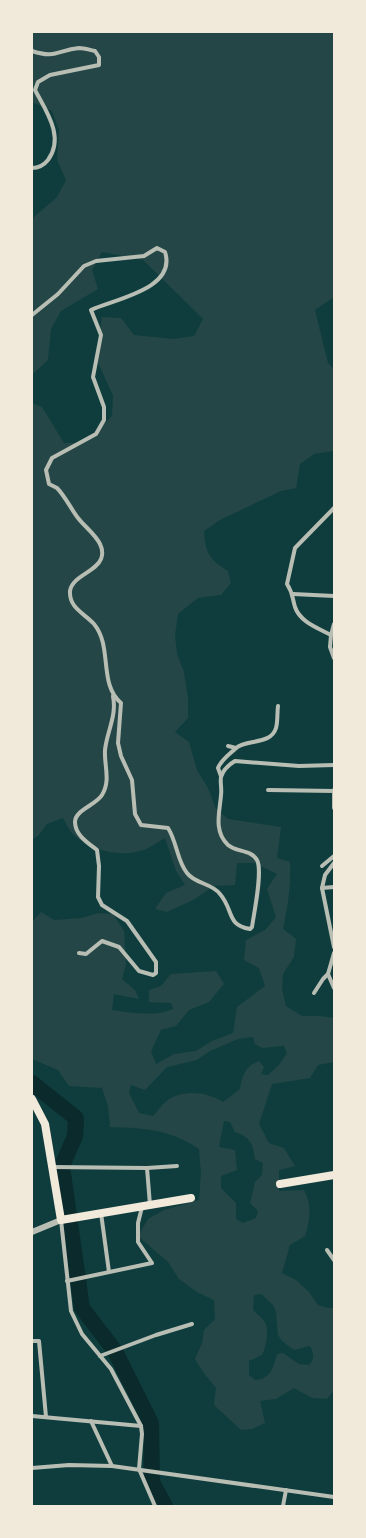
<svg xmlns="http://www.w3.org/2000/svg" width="366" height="1538" viewBox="0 0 366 1538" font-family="Mulish,sans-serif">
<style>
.green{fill:#244646;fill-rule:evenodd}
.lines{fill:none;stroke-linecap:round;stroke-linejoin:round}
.river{stroke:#0a2a2b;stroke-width:16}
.minor{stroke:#b8beb3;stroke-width:4}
.tertiary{stroke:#b8beb3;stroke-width:6}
.primary{stroke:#f1e9da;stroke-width:8}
</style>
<rect width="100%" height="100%" fill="#0f3d3e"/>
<path class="green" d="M32 32H334V297L315 310 328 363 334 369 333 451 314 454 300 464 296 488 281 491 220 520 204 531C205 553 210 560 228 571L231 583 221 595 198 598 178 614 175 635 177 654 184 672 188 699V718L175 732 189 742 197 770 208 788 216 809 228 819 281 827 277 858 290 862C291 885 288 906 283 929L296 939 294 957 283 974 282 989 286 1006 302 1016H320L334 1018V1062L318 1065 310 1078 272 1084 259 1124 269 1143 284 1148 295 1166 279 1170V1191L304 1190C312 1205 310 1219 305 1236L290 1245 282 1273 296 1280 309 1292 318 1305 328 1308H334V1390L327 1399 312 1398 294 1388 276 1399 260 1401 265 1423 252 1429 241 1430 214 1405 216 1388 203 1372 195 1359 202 1343 204 1330 215 1319 214 1300 197 1292 179 1279 168 1262 138 1236 148 1219 164 1210 199 1200 201 1173 199 1149C169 1129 144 1128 110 1127L108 1106 102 1088 69 1086 58 1070 32 1059V922L41 912 54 920 82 918 98 913 113 914 124 931 126 964 122 979 135 990 139 999 114 994 112 1010C133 1013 153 1017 173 1009L171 1003 149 1002V990L161 986 171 974 216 971 224 984 209 1002 189 1010 176 1026 161 1030 151 1051 156 1064 174 1054 196 1051 212 1041 233 1033 237 1007 265 986 259 968 244 960 246 940 265 930 276 917 267 889 277 874 255 863H237L235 885 214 886 193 900 167 912 155 909 166 893 185 885 176 871 165 838C159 841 153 846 146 849 125 858 90 852 73 834 69 830 66 823 63 818L47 824 38 836 32 839V403L42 407 64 443H84L112 416 113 396 96 358 102 317 121 318 134 335 174 339 194 336 203 319 143 260 102 252 92 270 98 289 61 311 51 329 48 360 32 375V222L34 217 57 197 66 180 57 160 59 130 52 111 32 102ZM253 1037 255 1044 262 1048 284 1046 287 1053 279 1065 268 1075 261 1074 264 1067 259 1061C246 1066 242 1075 240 1089L223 1102C208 1092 183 1089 168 1100 162 1104 158 1111 153 1116L139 1113 129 1093 131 1085 145 1090 167 1067 197 1060 210 1051 238 1039ZM224 1121 230 1122 235 1132C250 1137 253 1143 255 1159L263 1163 262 1175 255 1182 250 1203 258 1211 256 1218 243 1223 236 1219V1203L221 1188V1176L237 1170 235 1150 219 1147ZM261 1294 273 1305 276 1312 278 1335 282 1341 294 1350 310 1346C314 1353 315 1359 309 1365L299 1364 283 1353 277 1354C273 1368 271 1379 255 1380L249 1375V1361L262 1355C266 1347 270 1329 264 1321 262 1317 256 1314 253 1310L254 1295Z"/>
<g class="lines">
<path class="river" d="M32 1083 76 1118 75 1136 62 1166 82 1308 115 1351 151 1423 152 1482 165 1506"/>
<g class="minor">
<path d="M32 51C56 59 58 50 79 48 84 48 90 50 95 51L99 57V65L50 75 38 82 35 90C46 111 65 137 48 160 44 165 39 168 32 168"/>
<path d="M32 315 58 294 84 266 96 261 144 256 157 248 165 252C177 289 115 299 91 310L101 335 93 377 104 407V420L96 434 52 458 46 470 49 484C51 485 55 487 57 488 65 496 71 509 78 518 85 527 95 534 100 544 102 548 103 554 101 559 96 572 72 576 70 591 69 608 84 613 94 624 113 647 98 683 121 703L118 743 121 756 132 780 135 814 141 825 168 828C177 842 177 861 187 873 195 884 212 883 220 894 234 910 226 925 250 929L252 927C254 913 263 871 257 860 252 850 236 852 228 845 213 831 220 811 221 795 222 789 220 782 221 777 223 770 230 764 235 761L299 766 334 765"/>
<path d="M334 508 295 548 287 584C293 593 292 597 295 607 300 622 318 628 331 635L330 647 334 658"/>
<path d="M293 594 334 596"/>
<path d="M331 635 334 624"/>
<path d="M228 746 236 748"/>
<path d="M221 776 218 768C221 760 230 754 236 748 247 739 271 745 276 728 278 721 277 713 278 706"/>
<path d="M268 790 334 791"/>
<path d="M334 790V808"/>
<path d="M334 863 325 875 322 888 334 947"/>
<path d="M322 866 334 856"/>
<path d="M322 888 334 887"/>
<path d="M79 953 86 954 102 941 119 947 139 971 153 975 156 973V962L127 921 102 905 98 897 99 866 97 850C88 843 75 835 75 822 75 810 96 805 102 795 111 780 104 766 105 750 107 731 117 716 113 696"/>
<path d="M334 953 328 974 334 988"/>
<path d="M314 993 323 979 328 974"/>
<path d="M53 1167 147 1168 177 1166"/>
<path d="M147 1168 150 1205"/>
<path d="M101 1213 109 1272"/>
<path d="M61 1220 71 1311 82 1334 111 1369 141 1426 142 1434 139 1469 155 1506"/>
<path d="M327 1250 334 1260"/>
<path d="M67 1281 152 1263 138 1242V1223L142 1207"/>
<path d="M32 1341H39L46 1417"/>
<path d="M100 1356 156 1335 192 1324"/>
<path d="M32 1416 141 1426"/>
<path d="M91 1421 112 1466 334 1497"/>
<path d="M32 1468 69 1465 112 1466"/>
<path d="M283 1506 286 1490"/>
</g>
<path class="tertiary" d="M32 1232 61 1220"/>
<g class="primary">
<path d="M32 1099 45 1124 61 1220 191 1198"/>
<path d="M280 1184 334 1175"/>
</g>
</g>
<rect width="366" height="1538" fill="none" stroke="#f1e9da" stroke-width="66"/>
</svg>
